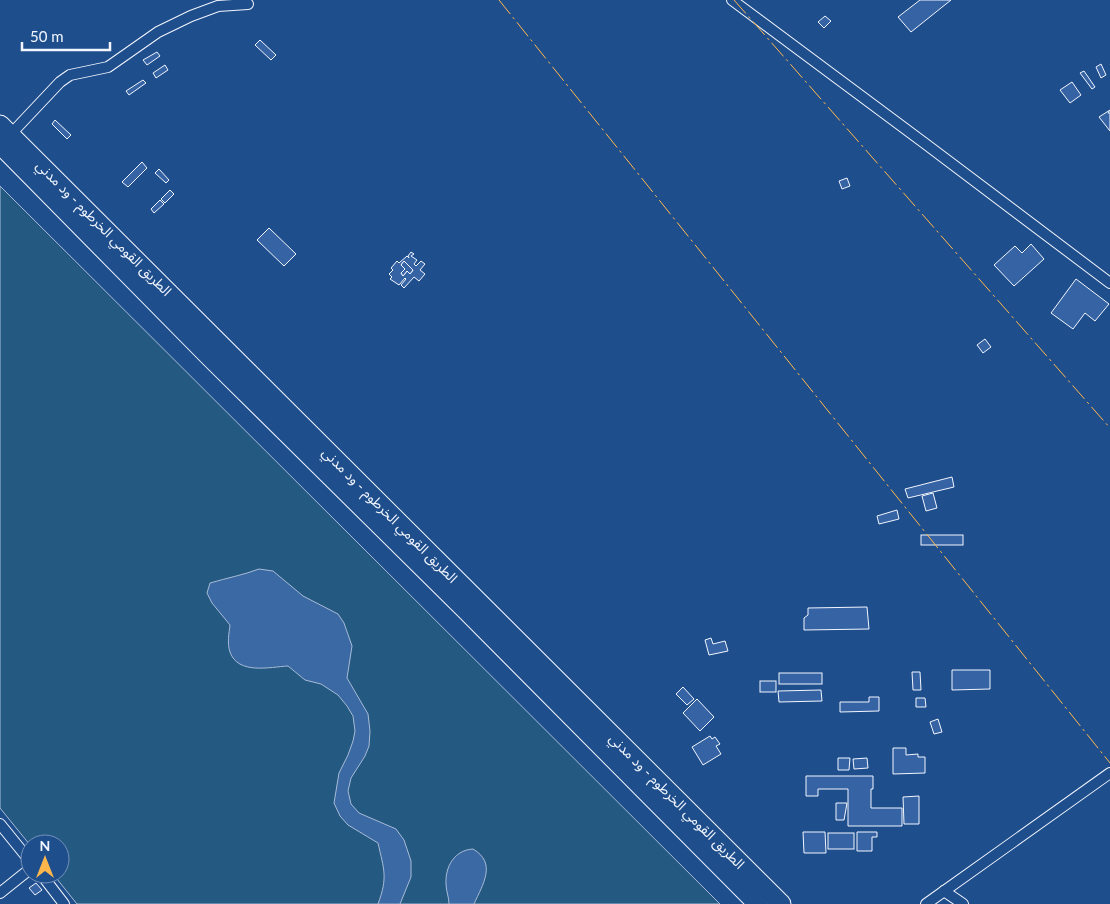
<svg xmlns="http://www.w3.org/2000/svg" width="1110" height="904" viewBox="0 0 1110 904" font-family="Lato,'Noto Sans Arabic',sans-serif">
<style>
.green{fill:#245a82;stroke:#a8bbd7}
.water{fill:#3b69a3;stroke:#a8bbd7}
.building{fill:#3563a3;stroke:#f2f6ff;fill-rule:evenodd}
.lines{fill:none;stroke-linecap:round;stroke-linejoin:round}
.street-casing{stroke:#f2f6ff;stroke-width:12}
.highway-casing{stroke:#f2f6ff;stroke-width:21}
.street{stroke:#1f4e8c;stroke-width:10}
.highway{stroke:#1f4e8c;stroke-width:19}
.power{stroke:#ffb74d;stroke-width:1;stroke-dasharray:18 4 2.5 4;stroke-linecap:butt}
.labels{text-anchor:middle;stroke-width:4;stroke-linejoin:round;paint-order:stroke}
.street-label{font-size:14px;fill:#f2f6ff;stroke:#1f4e8c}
</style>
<rect width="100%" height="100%" fill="#1f4e8c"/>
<path class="green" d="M0 186 720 904H77L53 874H60V844H30V845L0 808Z"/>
<g class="water">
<path d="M259 569 273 571 303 596 338 614 344 623 352 646 347 678 368 714 370 731 369 746 365 756 351 778 348 791 351 804 359 813 396 829 404 840 411 861V877L400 904H378C388 877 384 870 378 843L348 825 340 816 334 803 339 773 348 755 353 741 355 731 353 716 347 706 338 695 321 684 305 680 288 666C270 667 238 675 230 652 227 644 229 633 230 625L212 603 207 593 210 583C227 578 243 575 259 569Z"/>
<path d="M473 849C497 863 483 884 474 904H449C449 897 446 891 446 884 445 866 455 850 473 849Z"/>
</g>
<g class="building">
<path d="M920 0H951L911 32 898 17Z"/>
<path d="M825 16 831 21 824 28 818 22Z"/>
<path d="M260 40 276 55 271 60 255 45Z"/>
<path d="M157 52 160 56 147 65 143 60Z"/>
<path d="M1101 64 1106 75 1101 78 1096 67Z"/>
<path d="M165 65 168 70 156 78 153 73Z"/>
<path d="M1084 71 1095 87 1092 89 1080 73Z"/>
<path d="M143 80 146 83 129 95 126 91Z"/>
<path d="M1072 82 1081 95 1070 103 1060 90Z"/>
<path d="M1110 110 1108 113H1110V131L1099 117Z"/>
<path d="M55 120 71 135 67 139 52 124Z"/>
<path d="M142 162 147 168 128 187 122 182Z"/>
<path d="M159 169 169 180 166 183 155 173Z"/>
<path d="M847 178 850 186 842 189 839 181Z"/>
<path d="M170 190 174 194 165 203 161 199Z"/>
<path d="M160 200 164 204 154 213 151 209Z"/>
<path d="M269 228 296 254 284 266 257 240Z"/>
<path d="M1031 244 1044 259 1014 286 994 265 1015 246 1022 253Z"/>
<path d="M411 252 414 254 411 256 417 260 414 264 416 266 421 261 425 264 420 270 425 274 419 281 414 277 404 288 401 285 406 279 405 278 399 285 390 279 392 277 389 274 393 270 391 268 397 261 399 263 407 256 409 258 408 256ZM404 261 413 270 410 274 407 271 403 276 401 273 405 269 401 265Z"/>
<path d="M404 261 413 270 410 274 407 271 403 276 401 273 405 269 401 265Z"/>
<path d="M1076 279 1109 304 1095 321 1085 313 1073 329 1051 313Z"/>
<path d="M985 339 991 347 983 353 977 345Z"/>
<path d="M952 477 954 487 908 498 905 489Z"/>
<path d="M933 493 937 508 926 511 922 496Z"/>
<path d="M897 510 899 519 879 524 877 516Z"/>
<rect x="921" y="535" width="42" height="10"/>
<path d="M867 607 869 629 804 630V618L808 615V608Z"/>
<path d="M711 638 713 644 725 641 728 651 709 655 705 640Z"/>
<path d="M952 670H990V689L952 690Z"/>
<path d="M912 672H920L921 690H913Z"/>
<rect x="779" y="673" width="43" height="11"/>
<rect x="760" y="681" width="16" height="11"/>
<path d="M683 687 694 699 687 705 676 694Z"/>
<path d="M821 690 822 701 779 702 778 691Z"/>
<path d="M869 697H879V711L840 712V702H869Z"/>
<path d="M916 698H925L926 707H916Z"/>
<path d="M697 699 714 717 700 731 683 713Z"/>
<path d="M938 719 942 732 934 734 930 722Z"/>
<path d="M710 736 712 739 715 737 720 744 716 746 721 754 703 765 692 747Z"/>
<path d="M893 748H906V755L918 754V757H925V773L893 774Z"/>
<path d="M838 758H850L849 770H838Z"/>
<path d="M867 758 868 768 854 769 853 759Z"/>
<path d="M806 776H873V789H871V808H902V826H848V789H818V796H806Z"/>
<path d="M919 796V824H904L903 797Z"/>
<path d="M836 803H847L844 820H836Z"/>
<path d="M803 832H825L826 853H804Z"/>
<path d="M857 832H877V837H872V851H857Z"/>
<rect x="828" y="833" width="26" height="16"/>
<path d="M36 883 42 890 35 895 29 888Z"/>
</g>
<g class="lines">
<defs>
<g id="street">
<path d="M732 0 927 145 1110 283"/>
<path d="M10 135 60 82 70 75 108 67 158 32 191 16 218 6 248 4"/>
<path d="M0 824 30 861"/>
<path d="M41 874 64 904"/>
<path d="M944 891 963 904"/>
<path d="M0 893 30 869"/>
<path d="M926 904 1110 773"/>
</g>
<g id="highway">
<path d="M0 125 781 904"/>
<path d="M0 144 211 358 466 610 758 904"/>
</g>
</defs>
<use href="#street" class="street-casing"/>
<use href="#highway" class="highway-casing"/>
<use href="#street" class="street"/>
<use href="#highway" class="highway"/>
<g class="power">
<path d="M499 0 1110 763"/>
<path d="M734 0 1110 428"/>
</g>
</g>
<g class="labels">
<g class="street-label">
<text transform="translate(104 228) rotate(45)" y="5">الطريق القومي الخرطوم - ود مدني</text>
<text transform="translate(390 515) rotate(45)" y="5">الطريق القومي الخرطوم - ود مدني</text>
<text transform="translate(677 801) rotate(45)" y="5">الطريق القومي الخرطوم - ود مدني</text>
</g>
</g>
<g transform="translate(45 859)"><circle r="24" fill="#1f4e8c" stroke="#7391ba"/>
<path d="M0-4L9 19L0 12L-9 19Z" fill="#ffb74d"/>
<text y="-8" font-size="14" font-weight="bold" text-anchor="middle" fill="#f2f6ff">N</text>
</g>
<path d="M22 42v8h88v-8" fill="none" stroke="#f2f6ff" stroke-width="2.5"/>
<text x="30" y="42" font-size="15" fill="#f2f6ff" stroke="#1f4e8c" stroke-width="4" paint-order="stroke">50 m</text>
</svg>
